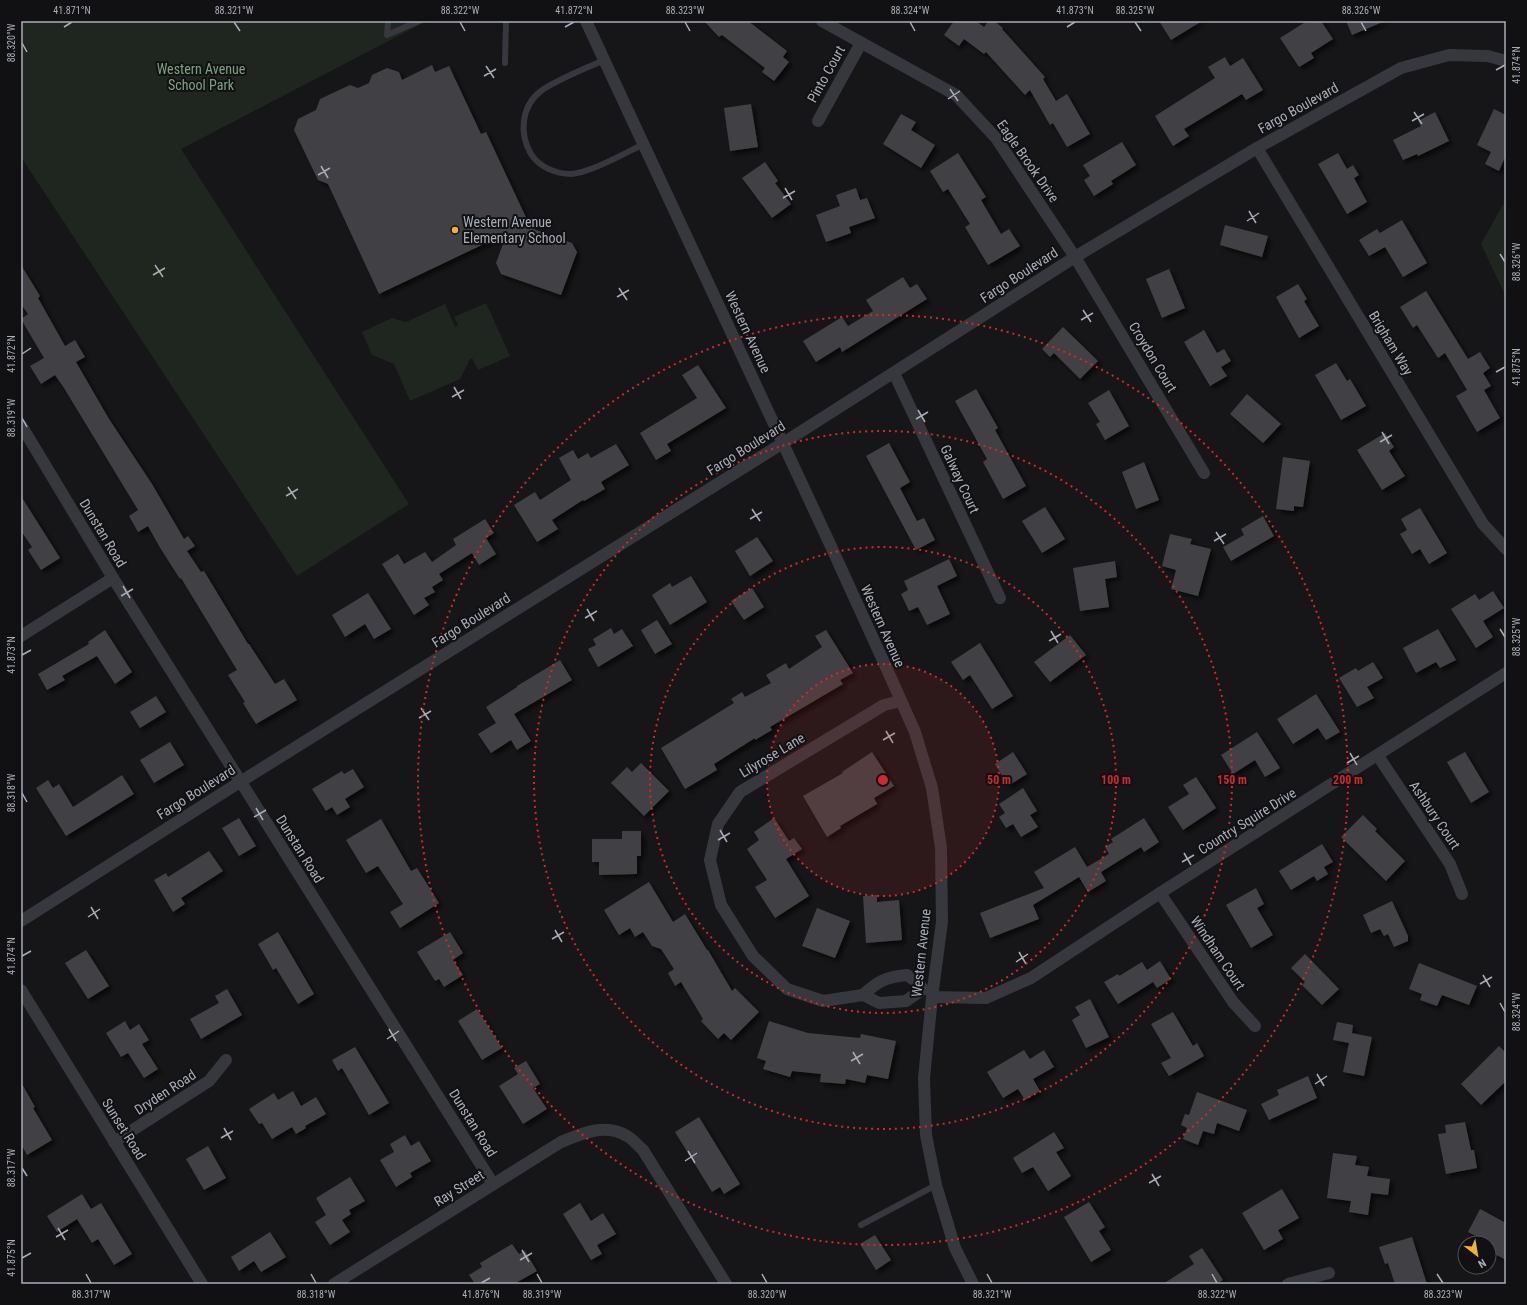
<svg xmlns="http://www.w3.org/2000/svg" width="1527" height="1305" viewBox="0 0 1527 1305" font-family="'Roboto Condensed',sans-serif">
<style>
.green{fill:#1e261f}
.building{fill:#404145;filter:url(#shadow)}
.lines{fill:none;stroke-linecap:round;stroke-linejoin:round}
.lane{stroke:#37383d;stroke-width:6}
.street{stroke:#37383d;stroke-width:12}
.ticks{fill:none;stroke:#a8adb8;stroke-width:1.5}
.ring{fill:none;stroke:#d62828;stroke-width:2;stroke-dasharray:2 4}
.poi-dot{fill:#f2b134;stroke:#111113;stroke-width:1.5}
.labels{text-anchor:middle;stroke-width:4;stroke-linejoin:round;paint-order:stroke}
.park-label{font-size:14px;fill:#7fa381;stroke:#111113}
.street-label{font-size:14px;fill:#a8adb8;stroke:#111113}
.poi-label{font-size:14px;fill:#a8adb8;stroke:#111113;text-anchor:start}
.centre{fill:#d62828;stroke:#111113;stroke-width:2}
.ring-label{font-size:12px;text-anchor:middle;font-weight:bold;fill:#d62828;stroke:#111113;stroke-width:4;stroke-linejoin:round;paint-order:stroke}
.neatline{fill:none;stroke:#a8adb8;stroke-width:1.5}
.ticks-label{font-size:10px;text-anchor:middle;fill:#a8adb8}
</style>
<defs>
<filter id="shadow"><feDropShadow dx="3.5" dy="3.5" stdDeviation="2" flood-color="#0009"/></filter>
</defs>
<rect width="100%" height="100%" fill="#161618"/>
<g class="green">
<path d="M21 21H427L181 149 409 504 297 576 21 157Z"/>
<path d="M1506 199V297L1481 244Z"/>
<path d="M486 303 510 356 478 370 472 358 470 359 460 379 410 401 394 364 372 355 362 332 392 318 406 322 445 304 455 327 458 325 454 317Z"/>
</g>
<g class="building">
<path d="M704 21H748L787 51 783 57 789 62 774 81 762 72 765 68 722 35 719 37Z"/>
<path d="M954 21H976L984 27 989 21H994L1003 28 1002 29 1045 77 1043 79 1056 101 1067 94 1090 134 1067 147 1053 123 1050 125 1030 90 1025 95 986 52 984 54 964 39 959 46 944 35Z"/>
<path d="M1159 21H1202L1171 40Z"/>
<path d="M1307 21H1321L1333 39 1311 53 1314 58 1299 67 1280 38Z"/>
<path d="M1346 21H1385L1352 35Z"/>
<path d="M1225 57 1230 66 1243 58 1263 90 1246 100 1242 94 1184 129 1189 136 1173 146 1155 116 1215 78 1208 67Z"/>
<path d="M432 65 435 72 449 66 481 134 486 132 531 228 572 243 577 252 561 295 501 274 496 263 507 233 379 294 328 184 318 180 294 130 298 119 316 110 320 99 350 85 358 88 369 83 372 75 387 68 399 72 402 80Z"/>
<path d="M751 104 758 147 730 151 724 108Z"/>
<path d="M1494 109 1506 115V155L1499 171 1485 164 1491 152 1477 145Z"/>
<path d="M1435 112 1449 141 1418 156 1417 154 1403 160 1393 140 1421 126 1418 121Z"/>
<path d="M901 114 916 122 911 130 935 145 921 168 883 144Z"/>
<path d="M1122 142 1136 165 1111 181 1113 184 1094 196 1084 180 1090 176 1083 165Z"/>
<path d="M958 153 986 197 981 200 1001 234 1009 229 1020 246 988 265 965 227 970 224 948 189 943 192 930 171Z"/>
<path d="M1338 153 1347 169 1353 165 1359 175 1354 178 1367 202 1347 214 1318 164Z"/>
<path d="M765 162 778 181 775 183 791 204 772 218 742 178Z"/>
<path d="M856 188 860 200 867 198 875 218 849 227 851 233 826 242 816 215 840 206 836 195Z"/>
<path d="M1402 220 1427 263 1403 277 1385 247 1369 256 1359 240 1377 229 1380 233Z"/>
<path d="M1225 225 1268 236 1262 257 1220 245Z"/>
<path d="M21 265 40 296 38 298 65 346 75 340 85 357 76 362 109 419 152 484 184 539 188 536 195 546 187 551 201 572 204 571 248 644H249L275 684 284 679 297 700 256 724 243 703 245 702 228 675 237 670 181 578 180 579 159 546 148 526 138 532 129 516 138 510 64 388 55 375 41 384 30 366 44 358 21 319 28 314 21 304Z"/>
<path d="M1169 269 1185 308 1162 318 1146 279Z"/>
<path d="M903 277 910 288 917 284 927 299 842 352 840 347 816 362 803 341 842 317 848 326 873 311 866 300Z"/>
<path d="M1298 284 1307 299 1304 301 1319 326 1299 338 1276 297Z"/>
<path d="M1426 291 1468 359 1480 352 1490 368 1483 373 1491 386 1484 390 1500 418 1477 432 1456 396 1467 390 1445 353 1438 358 1417 325 1413 328 1400 307Z"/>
<path d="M1063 327 1098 361 1080 379 1054 353 1050 357 1042 349Z"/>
<path d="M1204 330 1217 353 1224 349 1231 361 1221 367 1227 376 1210 386 1184 342Z"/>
<path d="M1336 363 1347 381 1350 379 1366 406 1341 420 1315 375Z"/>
<path d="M698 365 726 408 667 444 671 451 656 460 640 433 697 398 682 375Z"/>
<path d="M976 389 998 428 995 430 1026 486 1003 499 983 462 987 459 955 401Z"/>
<path d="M1109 390 1129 426 1105 440 1096 424 1100 422 1088 403Z"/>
<path d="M1247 394 1281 424 1263 443 1230 414Z"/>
<path d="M1385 433 1394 447 1389 451 1405 476 1382 490 1357 450Z"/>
<path d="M889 443 910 482 900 488 917 521 924 518 935 540 916 550 866 456Z"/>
<path d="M616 444 629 465 601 482 605 489 584 501 583 500 552 520 558 529 537 542 514 505 535 492 540 500 571 480 559 458 573 450 578 459 588 453 591 458Z"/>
<path d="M1283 457 1310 461 1303 507 1294 506V511L1276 509Z"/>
<path d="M1144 462 1159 500 1136 509 1122 472Z"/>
<path d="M21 496 60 558 41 570 28 550 32 547 21 531Z"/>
<path d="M1045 507 1065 539 1042 553 1022 521Z"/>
<path d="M1420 508 1447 553 1429 564 1420 549 1412 554 1400 534 1407 530 1401 519Z"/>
<path d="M1263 516 1274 536 1231 561 1223 547 1244 535 1241 529Z"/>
<path d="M485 519 494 533 486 538 496 554 479 565 472 553 439 574 443 580 432 587 435 592 424 598 429 605 414 615 382 564 398 554 404 564 425 552 432 562 456 545 453 539Z"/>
<path d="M1170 534 1192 539 1190 544 1211 549 1198 596 1171 589 1176 570 1162 566Z"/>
<path d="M757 537 773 561 750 576 735 551Z"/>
<path d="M949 559 957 576 937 586 950 614 927 625 918 607 909 611 901 594 908 590 904 581Z"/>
<path d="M1115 561 1117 577 1105 579 1109 607 1080 611 1073 568Z"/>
<path d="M691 576 707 602 670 625 652 595 670 583 672 587Z"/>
<path d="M752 588 764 607 744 620 731 601Z"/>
<path d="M1493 591 1504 608 1483 621 1493 637 1476 648 1451 609 1475 594 1479 600Z"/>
<path d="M368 593 391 629 374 639 365 624 345 637 332 615Z"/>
<path d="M657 620 672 644 655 654 641 630Z"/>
<path d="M611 628 614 634 622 629 633 646 598 667 588 649 596 645 593 639Z"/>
<path d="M1438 629 1456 660 1440 668 1436 662 1416 673 1403 648Z"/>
<path d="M105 630 132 672 115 684 97 656 62 676 65 680 47 690 38 674 89 644 88 642Z"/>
<path d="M826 630 853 673 840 680 843 684 770 727 772 730 755 740V738L714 764 717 770 685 789 661 748 734 703 731 699 742 692 745 697 771 683 766 675 786 663 789 669 822 647 815 636Z"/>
<path d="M1070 635 1086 655 1050 682 1034 662Z"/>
<path d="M980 643 1013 696 992 709 970 675 963 680 951 662Z"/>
<path d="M560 660 572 680 514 714 531 741 517 750 511 740 491 753 478 734 496 723 486 707 517 687V686Z"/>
<path d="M1373 662 1383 678 1367 687 1374 698 1357 707 1339 678 1356 668 1358 671Z"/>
<path d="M1316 694 1340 732 1326 740 1318 728 1293 744 1277 719Z"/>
<path d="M156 696 166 712 140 728 130 712Z"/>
<path d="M1257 732 1280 768 1265 777 1255 760 1233 774 1221 755Z"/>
<path d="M170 742 184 765 154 783 140 760Z"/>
<path d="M872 752 894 786 874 798 877 804 840 826 841 828 827 837 803 796 843 773 842 772Z"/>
<path d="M1013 752 1027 774 1008 786 995 764Z"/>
<path d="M1465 752 1489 792 1471 803 1447 762Z"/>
<path d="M641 763 669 791 644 816 611 783 627 767 632 772Z"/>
<path d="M353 769 364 787 345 799 350 807 337 815 332 807 326 811 312 789 342 771 344 774Z"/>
<path d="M122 775 134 794 66 836 36 788 48 780 53 788 59 784 73 807Z"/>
<path d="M1196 777 1216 808 1183 830 1168 807 1189 794 1183 785Z"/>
<path d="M1023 788 1037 811 1030 815 1038 827 1021 837 1013 824 1006 828 999 817 1005 813 999 804Z"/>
<path d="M1363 815 1377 829 1375 831 1405 861 1386 881 1341 837Z"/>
<path d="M239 818 256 846 239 856 222 828Z"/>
<path d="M774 818 789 841 794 838 802 849 786 859 809 896 775 918 755 887 767 880 747 849 759 840 754 832Z"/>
<path d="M1144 818 1159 842 1144 852 1141 847 1101 872 1106 881 1088 892 1079 877 1033 905 1039 919 990 938 980 913 1044 888 1034 872 1075 847 1087 867 1109 854 1105 847 1113 842 1111 839Z"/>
<path d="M381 819 411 871 417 868 439 903 400 928 390 912 403 904 378 866 366 873 346 840Z"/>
<path d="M622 831H641V856H637V874L599 875V862H592V839H622Z"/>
<path d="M1322 844 1333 862 1324 867 1328 874 1317 881 1314 876 1291 890 1279 871Z"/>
<path d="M209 851 223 871 181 898 185 904 173 912 154 880 166 873 168 877Z"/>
<path d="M649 882 673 922 685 914 707 950H708L732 991 735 988 759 1012 731 1040 724 1033 718 1039 701 1021 703 1019 681 982 675 986 668 973 674 969 661 949 652 946 643 932 635 937 630 928 619 935 604 910Z"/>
<path d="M1256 888 1264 904 1257 908 1273 935 1251 948 1226 905Z"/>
<path d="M877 895V902L899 900 902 940 866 943 863 896Z"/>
<path d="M1392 901 1408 936V941L1394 947 1388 934 1384 936 1380 929 1371 933 1363 915Z"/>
<path d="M817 908 850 921 835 958 802 946Z"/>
<path d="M278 932 314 994 298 1004 276 968 273 970 258 944Z"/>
<path d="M450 932 463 953 453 960 463 975 444 987 439 979 435 981 417 952Z"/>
<path d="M86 950 109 986 88 999 65 963Z"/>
<path d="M1305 954 1339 989 1322 1005 1302 985 1305 982 1291 968Z"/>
<path d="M1160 961 1171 979 1157 988 1153 982 1118 1004 1104 982 1118 974 1119 976 1142 962 1147 970Z"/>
<path d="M1419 963 1477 986 1469 1005 1442 995 1437 1006 1420 1000 1422 994 1409 989Z"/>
<path d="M227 989 242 1015 201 1039 190 1019 219 1003 215 996Z"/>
<path d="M1090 999 1109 1037 1086 1048 1072 1020 1080 1015 1075 1007Z"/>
<path d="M477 1009 502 1048 482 1060 458 1021Z"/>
<path d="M1173 1012 1193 1046 1197 1043 1204 1056 1169 1076 1161 1063 1171 1058 1151 1024Z"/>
<path d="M125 1021 130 1030 139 1024 149 1040 142 1044 158 1069 144 1078 128 1053 121 1057 106 1033Z"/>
<path d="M769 1021 808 1033 860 1038 861 1034 896 1041 888 1079 867 1075 865 1083 846 1079 845 1084 820 1082 821 1074 792 1071 790 1077 763 1069 766 1061 757 1058Z"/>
<path d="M1337 1022 1353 1025 1352 1033 1372 1037 1364 1076 1343 1072 1349 1043 1333 1040Z"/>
<path d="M1499 1046 1506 1053V1081L1481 1105 1461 1084Z"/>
<path d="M355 1047 389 1103 369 1115 342 1068 338 1071 332 1060Z"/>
<path d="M1024 1050 1030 1059 1044 1050 1054 1067 1033 1079 1040 1091 1025 1100 1018 1089 1003 1098 987 1072Z"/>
<path d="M526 1061 540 1084 533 1088 547 1109 523 1124 499 1086 518 1074 514 1068Z"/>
<path d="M1308 1076 1317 1098 1269 1120 1261 1104 1279 1095 1277 1090Z"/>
<path d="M21 1082 35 1107 33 1108 52 1140 27 1155 21 1144Z"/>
<path d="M293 1091 301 1106 316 1097 326 1114 305 1126 306 1128 296 1134 292 1127 272 1139 262 1123 259 1124 249 1109 274 1093 278 1100Z"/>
<path d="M1197 1092 1247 1110 1239 1131 1217 1123 1214 1134 1203 1131 1198 1145 1183 1139 1187 1128 1181 1125 1185 1114 1189 1115Z"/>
<path d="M699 1117 740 1184 724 1194 720 1187 712 1192 675 1132Z"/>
<path d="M1465 1122 1471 1150H1474L1477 1168 1446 1174 1438 1134 1446 1133 1445 1125Z"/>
<path d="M1054 1132 1064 1148 1056 1152 1071 1176 1048 1191 1033 1167 1022 1173 1013 1158Z"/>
<path d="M405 1135 411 1146 419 1141 431 1161 410 1173 412 1177 396 1187 380 1160 394 1152 390 1144Z"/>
<path d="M208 1146 226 1178 204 1190 186 1159Z"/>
<path d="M1333 1153 1357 1156 1355 1165 1369 1167 1367 1176 1390 1179 1388 1195 1371 1193 1368 1215 1349 1212 1351 1201 1327 1198Z"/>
<path d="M350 1177 365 1201 349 1210 351 1214 342 1220 350 1232 330 1245 315 1222 326 1215 316 1198Z"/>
<path d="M1282 1189 1299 1218 1278 1230 1283 1239 1264 1250 1242 1213Z"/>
<path d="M82 1194 91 1209 101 1203 132 1254 114 1265 98 1239 92 1243 77 1219 57 1232 47 1216Z"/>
<path d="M1089 1202 1105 1227 1099 1231 1111 1250 1091 1262 1064 1217Z"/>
<path d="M580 1203 591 1221 603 1213 616 1234 597 1245 602 1254 591 1260 563 1214Z"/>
<path d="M1480 1209 1506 1223V1260L1489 1251V1243L1468 1232Z"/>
<path d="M270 1232 286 1257 261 1272 254 1261 239 1271 231 1257Z"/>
<path d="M875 1235 891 1260 876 1270 860 1244Z"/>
<path d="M1412 1237 1427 1284H1395L1388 1263 1385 1264 1379 1247Z"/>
<path d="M512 1244 519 1254 525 1251 537 1271 514 1284H475L469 1275 482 1267 480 1263Z"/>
<path d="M1202 1248 1223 1280 1217 1284H1163L1194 1264 1189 1256Z"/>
</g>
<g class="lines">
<g class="lane">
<path d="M388 21 387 35 419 21"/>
<path d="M604 60C585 69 558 79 541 91 521 106 519 134 531 154 539 167 556 174 571 174 590 173 625 153 644 144"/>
<path d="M505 63 506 21"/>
<path d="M861 1225 936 1185"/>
</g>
<g class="street">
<path d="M586 21 829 542 886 667 915 732 932 788 941 848 942 922 932 997 924 1078 926 1135 936 1185 955 1248 973 1284"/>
<path d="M822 21 956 95 996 138 1075 257 1204 473"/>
<path d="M818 121 861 43"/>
<path d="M1257 148 1483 524 1506 549"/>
<path d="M894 373 1000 598"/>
<path d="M21 425 113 578 493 1184"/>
<path d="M21 636 113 578"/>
<path d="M1378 756 1450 864 1462 894"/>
<path d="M1160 893 1233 1002 1255 1026"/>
<path d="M21 921 240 782 783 443 1075 257 1257 148 1401 68 1449 55 1488 56 1506 61"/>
<path d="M907 975 917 982 923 989 906 1001 879 1003 863 995C878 981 886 977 907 975Z"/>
<path d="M21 990 202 1284"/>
<path d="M863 995 823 1001 787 989 753 956 721 905 710 860 718 824 740 792 884 705 901 701"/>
<path d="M932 997 986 998 1031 978 1160 893 1506 673"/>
<path d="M114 1142 209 1081 226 1060"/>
<path d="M334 1284 561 1142C583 1133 605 1123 627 1136 633 1139 638 1146 643 1150L726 1284"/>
<path d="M1288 1284 1329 1273"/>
</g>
</g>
<path class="ticks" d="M234 22 240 31M460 22 465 31M685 22 690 31M910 22 915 31M1135 22 1141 31M1361 22 1366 31M64 27 72 22M565 27 574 22M1067 27 1075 22M22 43 27 52M486 66 494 78M1496 70 1505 65M484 76 496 69M950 89 958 101M948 99 960 91M1414 112 1422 124M1412 121 1424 114M321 166 328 178M318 175 330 168M785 188 792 200M783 198 795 191M1249 211 1256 223M1247 221 1259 213M1500 254 1505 262M155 265 163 277M153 275 165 268M619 288 627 300M617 297 629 290M1083 310 1091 322M1081 320 1093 313M22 354 31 348M1496 372 1505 367M454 387 461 399M452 397 464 390M918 410 925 422M22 418 27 427M916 419 928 412M1382 432 1389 444M1380 442 1392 435M288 487 296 499M286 496 298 489M752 509 760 521M750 519 762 512M1216 532 1224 544M1214 541 1226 534M123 586 130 598M121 596 133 589M587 609 594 621M585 618 597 611M1500 629 1505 637M1051 631 1058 643M1049 641 1061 634M22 655 31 650M421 708 429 720M419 718 431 711M886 731 893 743M883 740 895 733M1350 753 1357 765M1347 763 1359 756M22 793 27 802M256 808 263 820M254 817 266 810M720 830 727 842M718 840 730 833M1184 853 1191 865M1182 862 1194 855M91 907 98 919M88 917 100 909M555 930 562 942M552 939 564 932M1019 952 1026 964M22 956 31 951M1016 962 1028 954M1483 975 1490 987M1480 984 1492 977M1500 1003 1505 1012M389 1029 396 1041M387 1039 399 1031M853 1052 860 1064M851 1061 863 1054M1317 1074 1324 1086M1315 1084 1327 1076M224 1128 231 1140M221 1138 233 1131M688 1151 695 1163M685 1161 697 1153M22 1168 27 1176M1152 1174 1159 1186M1149 1183 1161 1176M58 1228 65 1240M56 1237 68 1230M522 1250 529 1262M22 1258 31 1253M520 1260 532 1253M86 1274 91 1283M311 1274 316 1283M537 1274 542 1283M762 1274 767 1283M987 1274 992 1283M1212 1274 1217 1283M1437 1274 1443 1283M481 1283 490 1278"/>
<circle cx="883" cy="780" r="116" fill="#d62828" fill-opacity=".12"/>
<g class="ring">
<circle cx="883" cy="780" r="116"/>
<circle cx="883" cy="780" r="233"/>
<circle cx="883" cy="780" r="349"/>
<circle cx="883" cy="780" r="465"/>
</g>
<circle class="poi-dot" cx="455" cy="230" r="4"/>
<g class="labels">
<g class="park-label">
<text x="201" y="74">Western Avenue<tspan x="201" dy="16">School Park</tspan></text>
</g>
<g class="street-label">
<text transform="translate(826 74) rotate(-61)" y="5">Pinto Court</text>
<text transform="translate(1298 108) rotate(-29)" y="5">Fargo Boulevard</text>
<text transform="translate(1028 161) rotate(55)" y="5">Eagle Brook Drive</text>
<text transform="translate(1019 275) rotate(-33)" y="5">Fargo Boulevard</text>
<text transform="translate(748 332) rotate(65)" y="5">Western Avenue</text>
<text transform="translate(1391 343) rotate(59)" y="5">Brigham Way</text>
<text transform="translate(1153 357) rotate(59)" y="5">Croydon Court</text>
<text transform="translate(746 448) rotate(-32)" y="5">Fargo Boulevard</text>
<text transform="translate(960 479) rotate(65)" y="5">Galway Court</text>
<text transform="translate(103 533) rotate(59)" y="5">Dunstan Road</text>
<text transform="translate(471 620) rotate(-32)" y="5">Fargo Boulevard</text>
<text transform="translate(883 626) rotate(66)" y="5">Western Avenue</text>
<text transform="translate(772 755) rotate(-31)" y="5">Lilyrose Lane</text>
<text transform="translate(196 792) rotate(-32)" y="5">Fargo Boulevard</text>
<text transform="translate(1435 815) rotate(56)" y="5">Ashbury Court</text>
<text transform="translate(1247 821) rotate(-32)" y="5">Country Squire Drive</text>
<text transform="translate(300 849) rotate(58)" y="5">Dunstan Road</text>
<text transform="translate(921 953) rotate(-84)" y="5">Western Avenue</text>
<text transform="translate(1218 953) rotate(56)" y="5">Windham Court</text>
<text transform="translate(165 1092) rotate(-33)" y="5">Dryden Road</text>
<text transform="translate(473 1123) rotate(58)" y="5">Dunstan Road</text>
<text transform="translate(124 1129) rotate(58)" y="5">Sunset Road</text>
<text transform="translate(459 1188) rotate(-32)" y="5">Ray Street</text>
</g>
<g class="poi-label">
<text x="463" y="227">Western Avenue<tspan x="463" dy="16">Elementary School</tspan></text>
</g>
</g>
<circle cx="883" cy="780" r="6" class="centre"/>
<g class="ring-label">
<text x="999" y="784">50 m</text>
<text x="1116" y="784">100 m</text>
<text x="1232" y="784">150 m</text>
<text x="1348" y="784">200 m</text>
</g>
<rect width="1527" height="1305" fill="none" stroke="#111113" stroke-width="44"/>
<g transform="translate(1477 1255) rotate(149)"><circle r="19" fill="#111113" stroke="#4d4f55"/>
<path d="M0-3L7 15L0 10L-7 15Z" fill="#f2b134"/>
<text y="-6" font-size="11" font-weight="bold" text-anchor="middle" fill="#a8adb8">N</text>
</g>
<rect x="22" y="22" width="1483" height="1261" class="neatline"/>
<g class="ticks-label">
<text x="72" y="14">41.871°N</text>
<text x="234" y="14">88.321°W</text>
<text x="460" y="14">88.322°W</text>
<text x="574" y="14">41.872°N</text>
<text x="685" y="14">88.323°W</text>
<text x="910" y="14">88.324°W</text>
<text x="1075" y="14">41.873°N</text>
<text x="1135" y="14">88.325°W</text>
<text x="1361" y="14">88.326°W</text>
<text transform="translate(11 43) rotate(-90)" y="4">88.320°W</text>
<text transform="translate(1516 65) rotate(-90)" y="4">41.874°N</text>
<text transform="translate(1516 262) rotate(-90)" y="4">88.326°W</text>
<text transform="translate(11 354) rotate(-90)" y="4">41.872°N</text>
<text transform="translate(1516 367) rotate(-90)" y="4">41.875°N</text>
<text transform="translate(11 418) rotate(-90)" y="4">88.319°W</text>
<text transform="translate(1516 637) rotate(-90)" y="4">88.325°W</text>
<text transform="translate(11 655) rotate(-90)" y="4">41.873°N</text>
<text transform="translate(11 793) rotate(-90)" y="4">88.318°W</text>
<text transform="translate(11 956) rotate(-90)" y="4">41.874°N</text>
<text transform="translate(1516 1012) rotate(-90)" y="4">88.324°W</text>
<text transform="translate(11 1168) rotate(-90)" y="4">88.317°W</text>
<text transform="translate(11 1258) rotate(-90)" y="4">41.875°N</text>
<text x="91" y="1298">88.317°W</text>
<text x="316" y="1298">88.318°W</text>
<text x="481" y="1298">41.876°N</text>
<text x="542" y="1298">88.319°W</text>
<text x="767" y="1298">88.320°W</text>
<text x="992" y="1298">88.321°W</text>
<text x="1217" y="1298">88.322°W</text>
<text x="1443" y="1298">88.323°W</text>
</g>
</svg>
